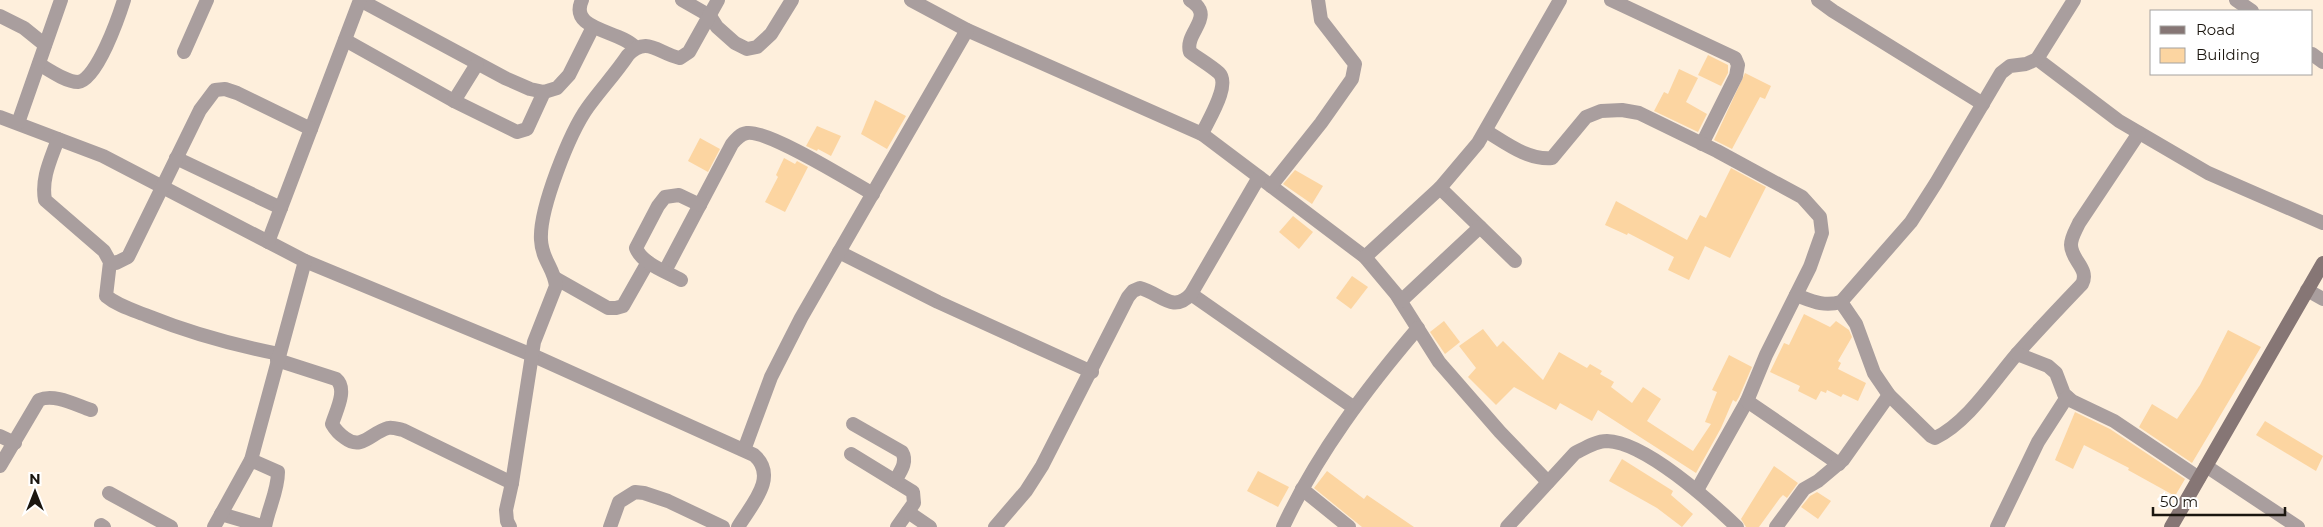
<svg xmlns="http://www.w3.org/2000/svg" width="2323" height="527" viewBox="0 0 2323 527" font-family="Montserrat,sans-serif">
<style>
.building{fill:#fcd5a1}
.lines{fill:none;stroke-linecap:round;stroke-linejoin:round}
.minor{stroke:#a99e9e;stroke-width:14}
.secondary{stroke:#867675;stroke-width:14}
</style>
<rect width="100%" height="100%" fill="#feefdc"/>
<g class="building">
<path d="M1708 55 1728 65V73L1721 86 1698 75Z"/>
<path d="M1679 69 1698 78 1686 102 1707 114 1698 132 1654 111 1664 92 1668 94Z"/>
<path d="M1745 73 1771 86 1765 99 1760 97 1732 149 1714 140Z"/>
<path d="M875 100 906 116 887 149 861 134Z"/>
<path d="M817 126 841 136 831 156 818 149 817 151 806 146Z"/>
<path d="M700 138 720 149 708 172 688 161Z"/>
<path d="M784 158 795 164 797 161 808 167 785 212 765 202 778 177 776 175Z"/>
<path d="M1731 168 1766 187 1730 258 1705 246 1689 280 1668 270 1674 257 1628 233 1627 235 1605 225 1616 201 1687 240 1700 215 1706 218Z"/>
<path d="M1295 170 1323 186 1312 204 1283 184Z"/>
<path d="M1293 216 1313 232 1299 249 1279 232Z"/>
<path d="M1352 276 1368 287 1351 309 1336 298Z"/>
<path d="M1804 314 1830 327 1836 321 1849 330 1852 337 1838 361 1841 363 1838 369 1866 383 1858 401 1843 394 1841 397 1827 390 1826 393 1821 391 1816 400 1798 391 1800 386 1770 372 1784 343 1789 345Z"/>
<path d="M1444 321 1460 342 1445 354 1430 332Z"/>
<path d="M1483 329 1497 347 1503 341 1543 380 1559 352 1587 368 1590 364 1602 371 1600 374 1614 382 1611 387 1632 403 1643 387 1661 399 1647 421 1693 451 1711 424 1705 422 1717 392 1712 390 1729 355 1752 367 1739 397 1736 402 1733 400 1721 428 1696 473 1598 410 1592 421 1560 403 1556 410 1514 387 1496 405 1468 377 1476 368 1459 346Z"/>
<path d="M2228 330 2261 347 2192 463 2139 427 2152 404 2177 419 2200 385Z"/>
<path d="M2075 412 2110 429 2185 479 2175 496 2128 470 2129 468 2084 445 2073 469 2055 460Z"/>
<path d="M2265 421 2323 456 2316 471 2256 435Z"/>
<path d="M1622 459 1673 491 1671 495 1693 514 1682 527 1657 508 1609 481Z"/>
<path d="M1774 466 1798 483 1787 498 1783 495 1780 498 1759 527H1746L1741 519Z"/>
<path d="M1258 471 1289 487 1278 507 1247 491Z"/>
<path d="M1327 471 1364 499 1367 495 1414 527H1362L1314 488Z"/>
<path d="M1817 492 1831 501 1818 519 1801 507 1810 496Z"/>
</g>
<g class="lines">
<g class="minor">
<path d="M360 0 505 78 530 89 544 92 557 88 569 75 593 27"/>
<path d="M582 0C568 30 619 30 635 47"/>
<path d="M682 0 710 16 717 27 735 43 747 49 757 47 771 34 792 0"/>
<path d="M911 0 967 30 1202 134 1365 257 1396 294 1439 362 1500 432 1548 482"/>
<path d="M1190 0C1217 17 1184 32 1190 52 1199 59 1210 65 1219 73 1231 85 1208 120 1202 134"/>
<path d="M1611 0 1735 58 1738 65 1736 76 1702 144"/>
<path d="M1818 0 1833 11 1983 104"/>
<path d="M2236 0 2252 11"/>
<path d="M0 16 24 28 45 45"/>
<path d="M345 40 454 101 517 132 527 129 544 92"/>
<path d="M184 52 207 0"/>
<path d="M2312 54 2323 62"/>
<path d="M2037 59 2119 121 2208 173 2323 223"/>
<path d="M39 64C49 70 66 82 78 82 97 80 119 16 124 0"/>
<path d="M454 101 477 64"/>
<path d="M0 117 103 156 305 261 532 355 754 455C779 477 751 505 738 527"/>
<path d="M18 123 61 0"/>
<path d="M1486 131C1506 143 1527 160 1552 158L1586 117 1601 111 1622 110 1639 113 1717 151 1802 197 1820 217 1822 233 1810 267 1766 355 1747 401 1697 490"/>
<path d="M58 139C51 159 41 178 45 200L104 251 110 262 106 296C118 306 133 310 148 316 190 333 234 345 279 354"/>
<path d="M176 158 281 208"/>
<path d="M1271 186 1321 123 1352 79 1355 64 1321 20 1318 0"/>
<path d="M1440 188 1515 261"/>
<path d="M268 242 360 0"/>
<path d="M839 252 938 302 1092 372"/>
<path d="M1365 257 1440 188 1478 143 1560 0"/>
<path d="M110 262 116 263 128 257 200 110 215 90 225 89 237 93 311 129"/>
<path d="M665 271 732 144C736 139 740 134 747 133 769 130 850 181 873 194"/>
<path d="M555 278 608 308H616L623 306 648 262"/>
<path d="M681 280C667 272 642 264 636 248L658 206 665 197 679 195 700 205"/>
<path d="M2307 290 2323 299"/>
<path d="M1191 294 1353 407"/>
<path d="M1796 295C1812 301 1823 307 1841 302L1911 222 1936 183 2001 73 2010 66 2026 64 2037 59 2074 0"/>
<path d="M1401 301 1480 227"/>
<path d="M1841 302 1856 324 1874 373 1889 395 1931 436 1935 438C1967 423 1993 382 2016 355 2037 331 2060 307 2082 284 2090 269 2071 260 2071 245 2071 237 2076 230 2079 223L2139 133"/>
<path d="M2017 354 2048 366 2056 373 2064 394 2072 401 2114 421 2199 478"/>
<path d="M277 360 336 379C348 389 336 411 332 424 336 431 339 434 345 438 362 451 372 432 388 428 393 427 398 429 403 430L512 483"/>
<path d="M1747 401 1839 464"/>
<path d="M853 424 902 452C908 462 900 472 895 481"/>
<path d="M0 436 15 443"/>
<path d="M744 450 771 377 801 318 967 30"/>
<path d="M851 454 913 492 914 503 897 527"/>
<path d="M251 460 278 472C278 491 268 509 265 527"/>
<path d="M0 466 39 400C54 393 76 405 91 410"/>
<path d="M2206 466 2298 527"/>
<path d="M1302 489 1349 527"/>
<path d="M109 493 171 527"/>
<path d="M908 512 930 527"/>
<path d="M221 514 265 527"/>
<path d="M101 525 104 527"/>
<path d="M214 527 251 460 305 261"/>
<path d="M510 527 507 521 506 510 512 483 534 342 556 286C554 268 542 260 541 240 539 209 570 132 588 107 601 89 616 73 628 55 647 35 659 54 680 58L689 52 718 0"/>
<path d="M610 527 619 502 635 492 644 493 668 501 723 527"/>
<path d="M995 527 1026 491 1042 466 1128 297 1133 291 1140 288C1160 293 1173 314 1191 294L1259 177"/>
<path d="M1283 527C1317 454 1366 389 1418 328"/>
<path d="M1507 527 1575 453C1585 448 1596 441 1607 441 1645 442 1711 502 1737 527"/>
<path d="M1776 527 1804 489 1818 481 1843 460 1889 395"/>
<path d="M1997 527 2038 442 2067 397"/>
</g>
<path class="secondary" d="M2171 527 2323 263"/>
</g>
<rect x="2150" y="10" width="162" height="65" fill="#ffffff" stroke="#a4a29f"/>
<rect x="2160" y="26" width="25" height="8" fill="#867675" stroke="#a4a29f"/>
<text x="2196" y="35" font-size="15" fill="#1b160f">Road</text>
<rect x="2160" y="48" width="25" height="15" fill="#fcd5a1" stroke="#a4a29f"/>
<text x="2196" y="60" font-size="15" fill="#1b160f">Building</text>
<g transform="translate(35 492)" stroke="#ffffff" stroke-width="4" paint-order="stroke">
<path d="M0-4L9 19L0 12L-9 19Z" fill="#1b160f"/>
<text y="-8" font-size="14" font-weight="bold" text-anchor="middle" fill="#1b160f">N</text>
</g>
<path d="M2153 507v8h132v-8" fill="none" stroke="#1b160f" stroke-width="2.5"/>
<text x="2160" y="507" font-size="15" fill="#1b160f" stroke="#ffffff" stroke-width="4" paint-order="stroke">50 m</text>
</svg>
